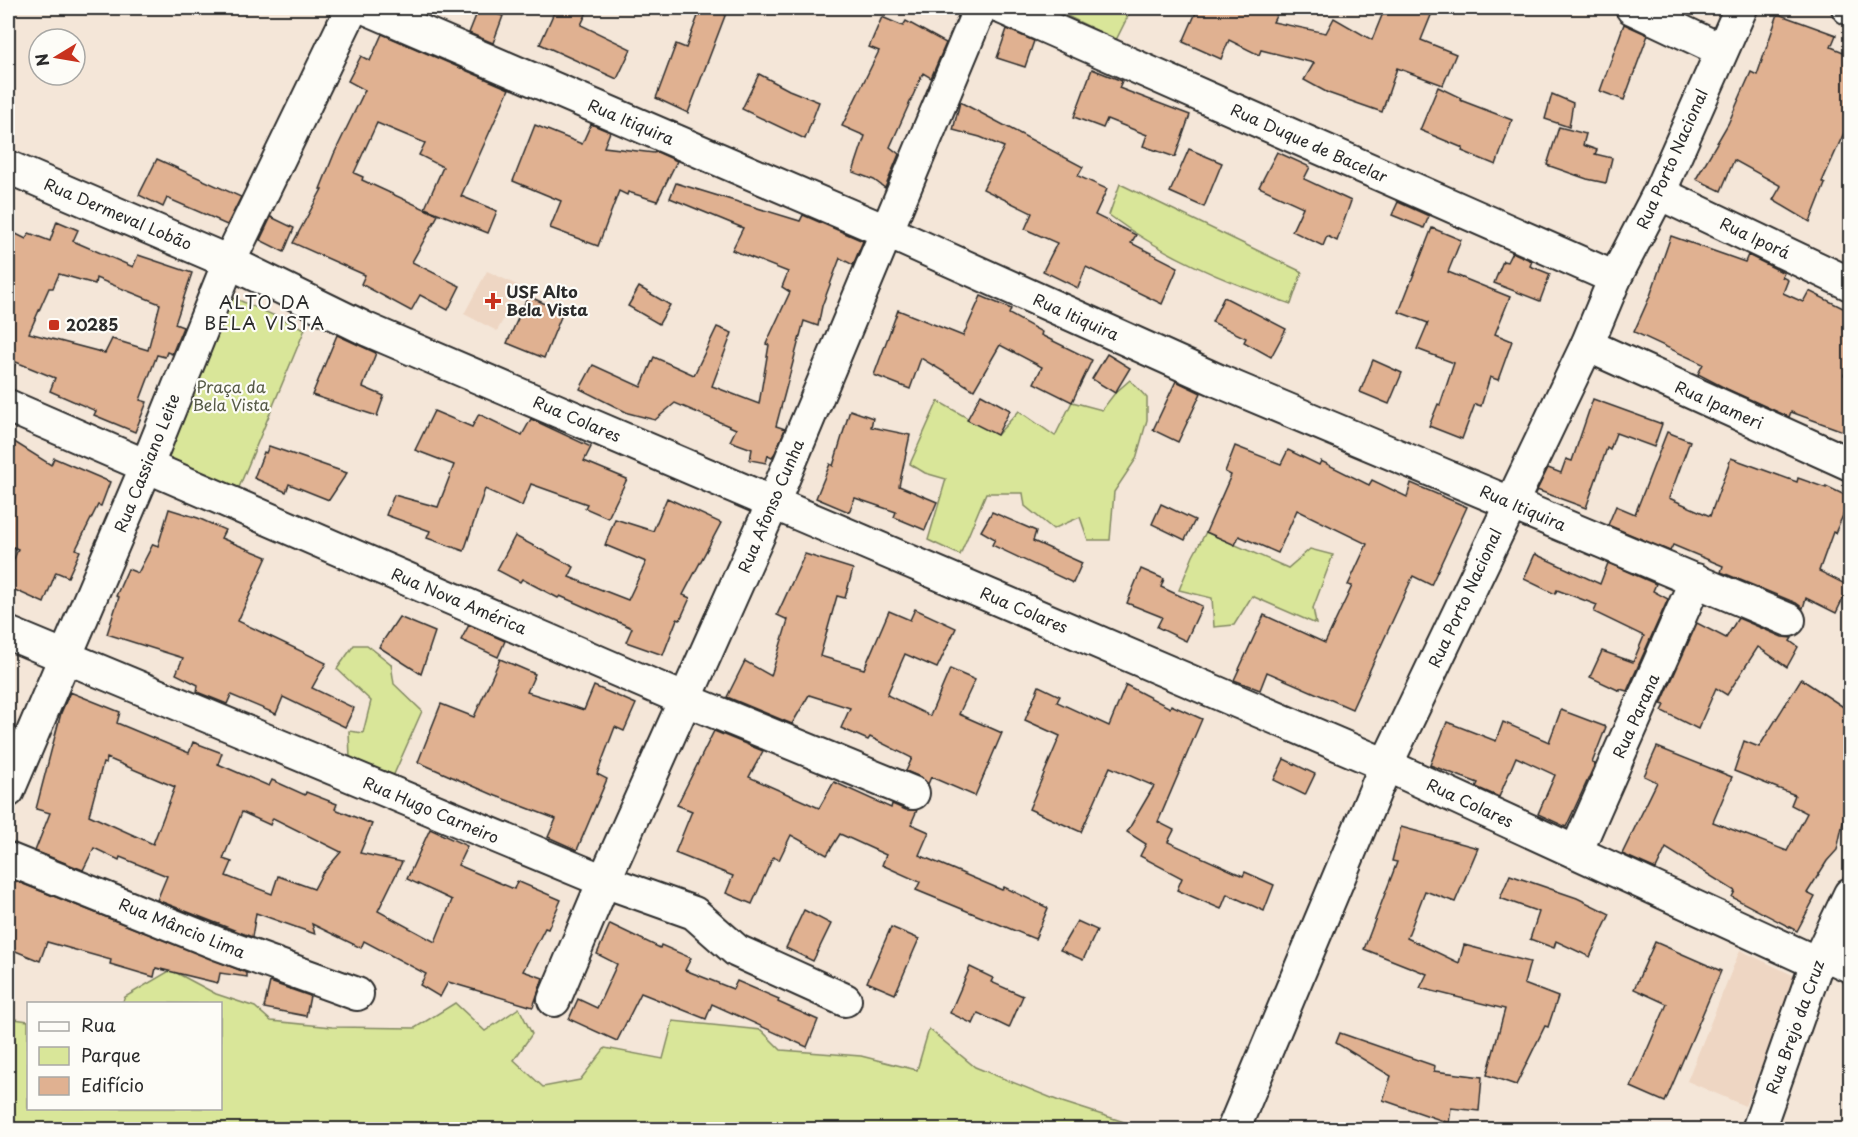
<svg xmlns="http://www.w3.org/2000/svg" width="1858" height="1137" viewBox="0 0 1858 1137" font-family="'Playpen Sans',sans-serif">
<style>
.built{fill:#eed6c3}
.green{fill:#d9e699;stroke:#828862;stroke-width:1.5}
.building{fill:#e0b191;stroke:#2b2b2b;stroke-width:1.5;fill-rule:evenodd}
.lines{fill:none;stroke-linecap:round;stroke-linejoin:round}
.minor-casing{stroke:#2b2b2b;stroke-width:36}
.minor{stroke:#fdfcf7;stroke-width:32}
.poi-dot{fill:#c8321e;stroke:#fdfcf7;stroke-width:2}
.labels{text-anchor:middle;stroke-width:4.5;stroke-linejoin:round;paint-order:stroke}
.street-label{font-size:16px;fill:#2b2b2b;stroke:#fdfcf7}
.poi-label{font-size:16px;font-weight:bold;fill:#2b2b2b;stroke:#fdfcf7;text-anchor:start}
.park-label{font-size:16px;fill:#565a46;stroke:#fdfcf7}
.neighbourhood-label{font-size:18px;letter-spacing:1.5px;fill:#2b2b2b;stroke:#fdfcf7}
</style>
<rect width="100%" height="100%" fill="#f4e6d8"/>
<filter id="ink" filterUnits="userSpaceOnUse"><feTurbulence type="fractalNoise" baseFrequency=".0167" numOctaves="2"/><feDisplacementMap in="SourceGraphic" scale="12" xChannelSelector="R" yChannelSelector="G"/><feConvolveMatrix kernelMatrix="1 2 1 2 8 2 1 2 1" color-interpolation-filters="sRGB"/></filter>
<g filter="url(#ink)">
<g class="built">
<path d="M487 271 521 287 497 331 464 314Z"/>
<path d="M1740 950 1799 978 1745 1106 1687 1081Z"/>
</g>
<g class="green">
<path d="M1051 8H1132L1116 40Z"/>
<path d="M1120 184 1302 272 1291 304C1226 282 1164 256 1109 215Z"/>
<path d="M227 295 305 329 235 497 156 463Z"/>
<path d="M1130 380 1147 398V420L1136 459 1114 492 1110 540H1088L1080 517 1053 529 1025 506 1023 493H986L960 555 928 540 946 479 925 473 910 464 938 401 997 435 1019 411 1055 436 1072 402 1102 410 1115 393Z"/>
<path d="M1206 532 1288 568 1310 549 1333 555 1313 608 1316 624 1252 596 1234 625 1214 627 1212 598 1179 590 1193 556Z"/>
<path d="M354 645H367L391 664 394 684 422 711 391 781 350 759 349 731 363 733 371 701 337 669Z"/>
<path d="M171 970 216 994 255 1007 271 1021 332 1027 415 1028 455 1003 485 1031 519 1008 532 1034 514 1060 543 1087 580 1080 605 1048 663 1059 673 1021 761 1030 781 1050 861 1056 917 1070 929 1029 975 1067 1059 1101 1146 1129H8V1018L28 1021V1108H220V1004L122 1003 125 997Z"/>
</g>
<g class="building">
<path d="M479 8 503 16 493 43 469 33Z"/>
<path d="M556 8H589L581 25 631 49 617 79 540 44Z"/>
<path d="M701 8H728L688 113 656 98 676 44 686 48Z"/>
<path d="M1198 8H1280L1273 22 1326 33 1334 18 1372 40 1385 8H1434L1421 40 1456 54 1443 85 1397 68 1382 112 1328 93 1304 80 1314 63 1261 50 1259 55 1229 40 1221 59 1183 42Z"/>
<path d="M1778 14 1836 35 1831 47 1851 55V117L1822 182 1825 184 1810 222 1773 200 1781 186 1734 160 1721 191 1696 179 1728 124 1751 72 1757 75Z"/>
<path d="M882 17 903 26 906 21 946 43 931 78 923 73 890 147 899 154 885 188 874 180 853 172 865 136 842 126 879 51 869 47Z"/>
<path d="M1624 24 1648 35 1624 100 1600 91Z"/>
<path d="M1007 29 1034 41 1025 67 997 58Z"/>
<path d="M382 34 509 89 461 196 497 211 488 233 425 208 443 167 419 155 425 143 377 123 354 173 363 177 362 180 438 215 412 262 460 286 448 310 420 295 411 311 361 284 365 275 293 243 322 189H320L334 154 365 90 348 81 361 56 370 61Z"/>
<path d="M1092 69 1122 81 1119 88 1190 115 1175 157 1143 146 1147 135 1107 119 1103 128 1074 117Z"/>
<path d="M759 74 789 90 819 102 805 139 742 109Z"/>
<path d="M1438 87 1461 98 1460 100 1512 120 1496 165 1462 151 1463 148 1420 130Z"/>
<path d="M1552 94 1573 103 1569 127 1545 119Z"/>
<path d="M960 102 1083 167 1078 176 1107 189 1095 215 1136 235 1131 243 1178 267 1162 304 1086 267 1078 288 1043 271 1057 243 1025 229 1032 213 983 189 1004 147 980 137 953 130Z"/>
<path d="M591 124 610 132 604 147 654 153 655 151 677 161 657 201 628 192 627 195 619 191 598 246 550 228 561 201 513 181 535 125 582 144Z"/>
<path d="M1559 127 1586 134 1583 145 1597 150 1595 154 1612 158 1606 183 1587 179 1547 165Z"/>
<path d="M1189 149 1222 163 1204 207 1170 192Z"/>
<path d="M1277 152 1310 167 1304 179 1351 201 1337 241 1327 236 1323 246 1292 231 1303 207 1259 187Z"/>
<path d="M157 159 241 197 227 225 218 221V220L167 198 163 207 139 195Z"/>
<path d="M676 183 800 221 803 215 863 241 853 265 840 258 822 306 818 326 804 321 776 426 785 429 775 453 772 457 768 455 766 463 750 460 752 449 730 441 736 429 675 403 655 420 628 413 580 389 593 365 641 387 654 357 694 375 717 327 732 333 712 386 759 404 769 345 766 344 790 292 782 287 788 272 732 250 743 228 670 198Z"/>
<path d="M1398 202 1429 216 1424 228 1392 215Z"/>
<path d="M271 217 294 228 284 252 260 240Z"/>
<path d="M57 221 78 230 73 241 133 267 138 255 192 273 175 324 183 327 172 354 167 352 165 357 157 355 140 400 147 402 135 432 94 415 96 411 50 391 55 378 16 362 8 380V230L26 239 29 233 50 241ZM59 274 95 284 96 278 160 304 148 350 112 339 105 353 29 333 49 288H53Z"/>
<path d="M1432 228 1461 240 1448 272 1510 297 1495 334 1512 341 1498 380 1490 377 1481 406 1475 404 1462 439 1429 426 1438 404 1440 405 1454 363 1417 349 1428 323 1399 312Z"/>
<path d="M1671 236 1745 262 1748 255 1784 273 1782 277 1788 280 1783 293 1803 302 1809 291 1851 312V358L1844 375 1851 379V411L1843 431 1791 412 1789 417 1727 389 1698 374 1703 364 1634 332 1650 296Z"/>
<path d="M1512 252 1532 261 1530 266 1550 274 1540 301 1494 283 1503 261 1507 262Z"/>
<path d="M639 287 670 305 659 324 628 306Z"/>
<path d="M528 296 563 312 544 358 507 343Z"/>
<path d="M981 296 1011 309 1009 314 1042 332 1041 335 1092 360 1072 402 1034 383 1042 367 1000 345 974 390 921 358 910 389 874 375 898 310 963 336Z"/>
<path d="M1224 297 1286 329 1271 357 1244 342 1246 338 1212 322Z"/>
<path d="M337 335 376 353 363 387 384 396 377 416 312 395Z"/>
<path d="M1107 354 1130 368 1115 393 1092 379Z"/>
<path d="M1373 360 1402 373 1389 404 1360 392Z"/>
<path d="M1176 381 1201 393 1178 442 1153 430Z"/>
<path d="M981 394 1010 410 997 435 967 420Z"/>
<path d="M1593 399 1662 424 1654 447 1616 433 1610 450 1607 448 1586 508 1537 490 1548 468 1561 473 1566 459 1572 461Z"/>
<path d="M850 410 873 418 871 427 910 435 899 486 937 502 925 530 894 517 896 512 855 498 849 512 816 498 830 464 833 466Z"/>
<path d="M434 411 472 427 479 414 522 435 531 419 591 447 584 461 627 479 608 518 585 508 587 504 531 484 522 506 485 489 464 551 427 538 430 531 386 515 394 495 438 507 454 465 415 450Z"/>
<path d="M1667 432 1690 441 1669 498 1710 516 1731 458 1797 482 1798 478 1826 488V486L1851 498 1835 533 1833 532 1819 571 1849 586 1836 613 1806 598 1803 608 1796 603 1721 572 1723 566 1673 545 1670 551 1608 525 1616 506 1635 514Z"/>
<path d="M8 438 51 465 54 458 110 482 101 506 98 505 76 549 80 551 68 577 56 572 44 603 8 587V574L18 549 8 545Z"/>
<path d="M269 446 347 473 329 500 289 484 286 492 254 478 264 452 266 453Z"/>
<path d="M1235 446 1281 464 1288 450 1319 465 1321 461 1369 485 1372 480 1407 497 1411 483 1467 507 1431 585 1413 576 1352 709 1267 672 1260 690 1234 680 1264 615 1325 643 1352 586 1348 585 1367 544 1297 510 1278 553 1239 536 1235 545 1206 532 1231 475 1225 472Z"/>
<path d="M667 498 721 523 683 595 690 598 680 620 677 619 663 655 626 642 632 628 560 596 558 598 522 579 520 582 497 570 515 536 574 567 569 577 628 600 646 562 605 545 615 519 653 531Z"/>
<path d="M1161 504 1195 520 1185 540 1152 524Z"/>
<path d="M169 509 198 518 225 530 221 538 267 557 238 621 326 663 312 688 354 708 345 727 283 697 276 714 231 695 227 704 197 692 198 685 176 674 183 658 107 634 119 597 116 596 128 569 138 573 153 544 158 546Z"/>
<path d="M992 512 1036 531 1033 541 1082 563 1073 583 992 545 995 539 981 531Z"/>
<path d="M805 554 853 569 845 598 837 596 820 656 864 669 889 611 910 620 915 609 956 628 937 668 905 654 887 695 930 716 950 669 975 680 959 714 1002 733 975 796 931 777 928 784 920 777 906 771 912 758 870 737 868 740 841 728 850 708 809 695 792 724 727 697 745 661 771 676 788 620 777 615Z"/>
<path d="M1535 554 1600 584 1608 563 1656 584 1653 591 1668 599 1627 691 1620 689V691L1590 677 1602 651 1633 662 1644 636 1594 612 1597 605 1557 590 1555 594 1524 579Z"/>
<path d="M1141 569 1164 579 1161 587 1202 606 1186 641 1157 627 1162 617 1127 603Z"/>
<path d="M399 617 435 632 421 674 379 647Z"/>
<path d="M1738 618 1782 637 1792 638 1790 641 1798 647 1787 667 1758 647 1727 695 1716 688 1698 729 1662 711 1665 705 1661 704 1697 623 1726 638Z"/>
<path d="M469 625 505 641 498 657 461 640Z"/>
<path d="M500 659 535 674 527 692 584 710 594 686 636 704 624 731 615 727 597 774 607 779 577 850 548 837 556 819 496 796 418 762 441 704 474 717Z"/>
<path d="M1801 679 1851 712V786L1837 850 1827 861 1807 893 1815 897 1797 931 1732 897 1735 891 1666 848 1656 869 1622 854 1657 782 1644 776 1657 747 1732 777 1713 822 1787 851 1807 813 1791 805 1795 795 1734 771 1744 741 1759 747Z"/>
<path d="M1126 685 1170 708 1171 705 1202 719 1158 822 1174 830 1168 842 1243 876 1245 872 1274 885 1264 911 1227 894 1221 909 1177 890 1182 878 1140 856 1146 844 1127 832 1154 786 1110 767 1081 832 1029 809 1060 736 1025 720 1039 686 1060 696 1057 702 1109 726Z"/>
<path d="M70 692 120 712 117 723 189 753 193 742 222 753 218 764 269 786 272 780 305 795 306 792 337 804 335 809 372 824 360 853 402 862 378 911 435 942 452 900 407 879 430 829 467 846 458 865 514 889 517 881 561 900 548 929 545 928 523 971 543 978 533 1007 448 982 440 997 420 985 426 974 364 941 361 948 312 924 315 934 256 913 252 937 157 900 167 876 120 857 119 860 94 848 83 870 35 851 50 813 36 809 61 713ZM107 758 175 787 153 844 89 815 103 763 106 764ZM242 812 270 825 273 818 341 852 322 874 314 889 278 876 272 894 226 876 232 862 223 859Z"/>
<path d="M1561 710 1606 727 1592 763 1595 764 1566 827 1538 814 1555 775 1516 757 1499 797 1476 787 1478 783 1430 765 1447 722 1496 741 1503 722 1549 742Z"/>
<path d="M714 731 763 751 749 777 819 808 834 782 891 808 892 804 906 810H917L911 824 929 832 919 855 1002 890 1004 887 1048 908 1035 939 916 890 920 882 882 865 886 855 840 834 827 855 791 835 779 860 773 857 752 904 726 893 733 876 675 853 692 811 677 805Z"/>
<path d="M1284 759 1315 774 1305 795 1274 780Z"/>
<path d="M1401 827 1478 848 1455 902 1425 891 1407 938 1459 963 1464 945 1530 962 1524 984 1558 997 1548 1027 1545 1026 1516 1085 1487 1075 1505 1009 1420 988 1427 974 1364 949 1397 862 1392 861Z"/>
<path d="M1510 875 1577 898 1610 914 1590 957 1556 941 1554 948 1530 939 1539 912 1500 898Z"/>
<path d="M8 878 247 973V977L220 973 218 983 156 968 154 977 110 964 111 960 47 942 40 961 8 948Z"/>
<path d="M804 910 831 924 813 961 786 948Z"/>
<path d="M1077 921 1097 930 1083 960 1060 950Z"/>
<path d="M610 924 660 948 661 945 691 958 685 970 733 989 737 981 779 999 778 1002 818 1020 807 1047 712 1004 706 1019 641 993 617 1041 569 1019 578 999 597 1008 617 964 597 954Z"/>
<path d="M891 927 919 939 895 994 867 982Z"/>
<path d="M1655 942 1721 971 1665 1102 1631 1087 1667 1004 1634 989Z"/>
<path d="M970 967 993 978 991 982 1023 996 1009 1028 978 1013 973 1024 950 1013Z"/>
<path d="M270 982 310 996 306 1016 264 1008Z"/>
<path d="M1340 1033 1435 1066 1434 1071 1482 1077 1479 1111 1451 1108 1449 1123 1383 1100 1391 1076 1336 1043Z"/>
</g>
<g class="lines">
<defs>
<g id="minor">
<path d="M366 8 888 232 1219 381 1789 620"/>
<path d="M1003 8 1615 278"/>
<path d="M1632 8 1721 50"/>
<path d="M1848 8 1850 9"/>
<path d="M8 167 229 262 366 329 1386 765 1817 963"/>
<path d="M1659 193 1850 284"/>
<path d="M1587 345 1850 464"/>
<path d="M8 406 686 700 913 793"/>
<path d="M8 633 604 881 694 913 737 951 845 1000"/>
<path d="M8 791 147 465 229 262 352 8"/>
<path d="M1576 852 1696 580"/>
<path d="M8 859 219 944 357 994"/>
<path d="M1822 953 1850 966"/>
<path d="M554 1000 604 881 773 503 980 8"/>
<path d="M1233 1130 1386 765 1587 345 1615 278 1659 193 1741 8"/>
<path d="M1758 1130 1817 963 1850 894"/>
</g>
</defs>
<use href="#minor" class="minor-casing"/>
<use href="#minor" class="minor"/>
</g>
</g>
<g class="poi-dot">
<path d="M490 292h6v6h6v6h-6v6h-6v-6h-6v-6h6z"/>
<rect x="48" y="319" width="12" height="12" rx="3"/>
</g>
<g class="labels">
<g class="street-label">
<text transform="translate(631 122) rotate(23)" y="6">Rua Itiquira</text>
<text transform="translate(1309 143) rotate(24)" y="6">Rua Duque de Bacelar</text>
<text transform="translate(1672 159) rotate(-66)" y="6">Rua Porto Nacional</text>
<text transform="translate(118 214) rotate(23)" y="6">Rua Dermeval Lobão</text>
<text transform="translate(1755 238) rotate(25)" y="6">Rua Iporá</text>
<text transform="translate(1076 317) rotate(24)" y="6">Rua Itiquira</text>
<text transform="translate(1719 405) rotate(24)" y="6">Rua Ipameri</text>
<text transform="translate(577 419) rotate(23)" y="6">Rua Colares</text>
<text transform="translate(147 463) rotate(-68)" y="6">Rua Cassiano Leite</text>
<text transform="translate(771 506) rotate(-67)" y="6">Rua Afonso Cunha</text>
<text transform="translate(1523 508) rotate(23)" y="6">Rua Itiquira</text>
<text transform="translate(1465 598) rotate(-65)" y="6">Rua Porto Nacional</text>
<text transform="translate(459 601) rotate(23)" y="6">Rua Nova América</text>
<text transform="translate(1024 610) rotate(23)" y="6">Rua Colares</text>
<text transform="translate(1636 716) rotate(-66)" y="6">Rua Parana</text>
<text transform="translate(1470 803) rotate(25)" y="6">Rua Colares</text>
<text transform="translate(431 810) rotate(23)" y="6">Rua Hugo Carneiro</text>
<text transform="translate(182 928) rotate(22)" y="6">Rua Mâncio Lima</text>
<text transform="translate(1795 1027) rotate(-70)" y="6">Rua Brejo da Cruz</text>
</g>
<g class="poi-label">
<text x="506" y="298">USF Alto<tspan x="506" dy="18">Bela Vista</tspan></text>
<text x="66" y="331">20285</text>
</g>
<g class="park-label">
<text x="231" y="393">Praça da<tspan x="231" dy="18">Bela Vista</tspan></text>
</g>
<g class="neighbourhood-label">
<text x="265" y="309">ALTO DA<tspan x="265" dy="21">BELA VISTA</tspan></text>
</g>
</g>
<rect width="1858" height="1137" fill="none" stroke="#fdfcf7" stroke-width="30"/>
<rect x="15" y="15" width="1828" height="1107" fill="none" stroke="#2b2b2b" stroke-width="2" filter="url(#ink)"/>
<rect x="27" y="1002" width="195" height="108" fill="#fdfcf7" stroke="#a9a8a5" stroke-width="1.5"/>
<rect x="39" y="1022" width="30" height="9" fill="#fdfcf7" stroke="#a9a8a5" stroke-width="1.5"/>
<text x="81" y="1032" font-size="18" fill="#2b2b2b">Rua</text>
<rect x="39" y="1047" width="30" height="18" fill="#d9e699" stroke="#a9a8a5" stroke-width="1.5"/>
<text x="81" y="1062" font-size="18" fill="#2b2b2b">Parque</text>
<rect x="39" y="1077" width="30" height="18" fill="#e0b191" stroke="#a9a8a5" stroke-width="1.5"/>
<text x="81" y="1092" font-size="18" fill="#2b2b2b">Edifício</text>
<g transform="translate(57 57) rotate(259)"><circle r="28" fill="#fdfcf7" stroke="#a9a8a5" stroke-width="1.5"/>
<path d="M0-4.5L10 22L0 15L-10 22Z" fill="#c8321e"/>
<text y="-9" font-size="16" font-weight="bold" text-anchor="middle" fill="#2b2b2b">N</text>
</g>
</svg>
